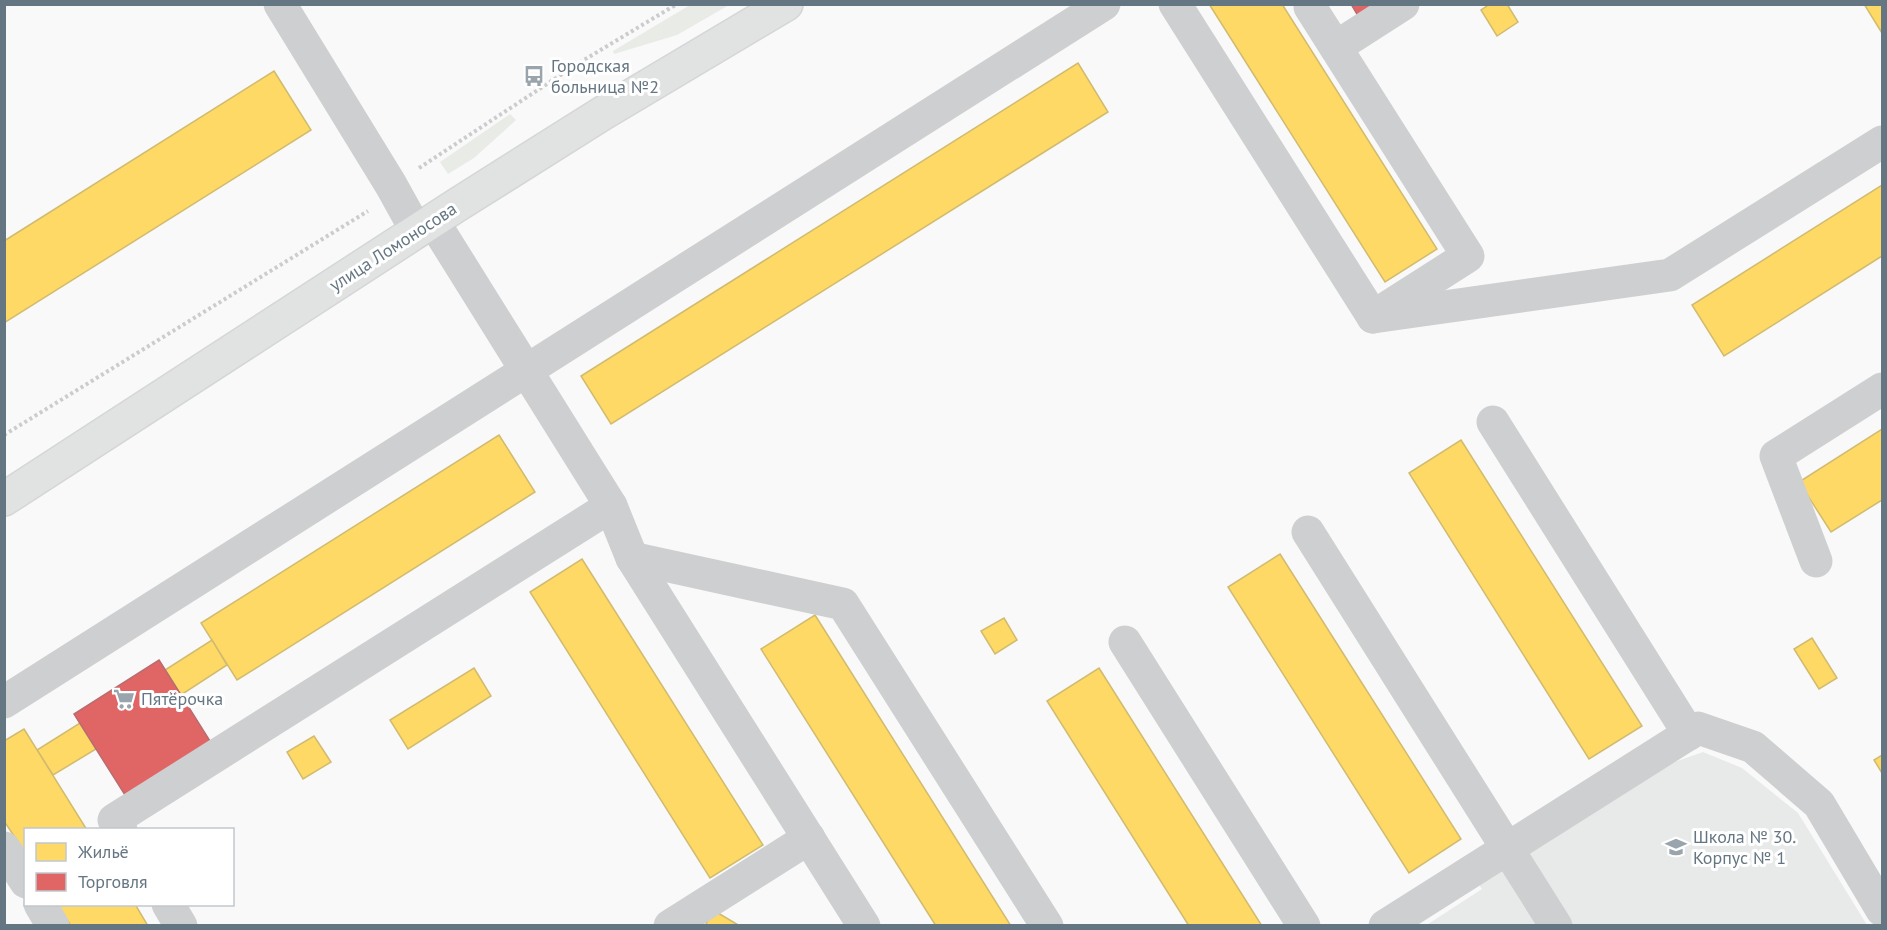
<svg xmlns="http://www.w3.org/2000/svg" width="1887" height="930" viewBox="0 0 1887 930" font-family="'PT Sans',sans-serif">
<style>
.built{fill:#e8e9e9}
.green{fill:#e8ebe6}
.homes{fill:#ffd966;stroke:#d1bb6f;stroke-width:1.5}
.shops{fill:#e06666;stroke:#bb6b6f;stroke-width:1.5}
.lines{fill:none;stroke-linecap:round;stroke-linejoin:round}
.major-casing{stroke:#d5d6d7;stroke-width:36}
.path{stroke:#cbcccd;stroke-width:4;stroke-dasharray:3 3;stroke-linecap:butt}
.minor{stroke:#cecfd0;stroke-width:33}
.major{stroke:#e1e2e2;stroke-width:33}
.labels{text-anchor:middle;stroke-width:6;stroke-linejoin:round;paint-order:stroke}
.poi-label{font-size:18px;fill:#657683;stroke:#fff;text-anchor:start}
.street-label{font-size:18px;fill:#657683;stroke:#fff}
</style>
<rect width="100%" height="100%" fill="#f9f9f9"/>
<path class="built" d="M1703 752 1742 768 1798 813 1867 925 1425 926 1482 889 1477 882 1669 764Z"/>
<g class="green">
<path d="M690 5H729L677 35 614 54 613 51Z"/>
<path d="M510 114 516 120 474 158 448 174 440 162Z"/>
</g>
<g class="homes">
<path d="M1209 4H1282L1437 249 1385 282Z"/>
<path d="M1490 4H1507L1518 22 1497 36 1481 10Z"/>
<path d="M1864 4H1882V33Z"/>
<path d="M1078 63 1108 112 611 424 581 376Z"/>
<path d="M274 71 311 130 4 323V241Z"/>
<path d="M1882 185V256L1724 356 1692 305Z"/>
<path d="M1882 429V500L1831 532 1799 482Z"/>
<path d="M499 435 535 492 237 680 201 623Z"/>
<path d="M1461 440 1642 726 1589 759 1409 473Z"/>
<path d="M1280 554 1461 839 1409 873 1228 587Z"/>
<path d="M582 559 763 845 710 878 530 592Z"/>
<path d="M815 615 1011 926H936L761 649Z"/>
<path d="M1004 618 1017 640 995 654 981 631Z"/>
<path d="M1812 638 1837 678 1819 689 1794 649Z"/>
<path d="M212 640 227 665 181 695 165 670Z"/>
<path d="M474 668 491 696 408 749 390 720Z"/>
<path d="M1099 668 1262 926H1189L1047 701Z"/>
<path d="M80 723 96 749 53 775 37 750Z"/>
<path d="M24 729 87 830H26V854L4 821V741Z"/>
<path d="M314 736 331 762 303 779 287 752Z"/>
<path d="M1882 755V773L1874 760Z"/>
<path d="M57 904H135L148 926H71Z"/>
<path d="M713 910 740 926H705Z"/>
</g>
<g class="shops">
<path d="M1351 4H1387L1361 21Z"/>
<path d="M159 660 210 741 125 795 74 714Z"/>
</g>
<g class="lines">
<defs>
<path id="major" d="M4 499 457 205 603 113 786 4"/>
</defs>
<use href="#major" class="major-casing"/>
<g class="path">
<path d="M419 168 579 63 677 4"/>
<path d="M4 435 368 211"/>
</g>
<g class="minor">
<path d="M280 4 391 185 417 232"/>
<path d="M1175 4 1373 317"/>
<path d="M1310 7 1468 256 1382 311"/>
<path d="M1336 47 1403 4"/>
<path d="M433 221 611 506 632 558 864 926"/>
<path d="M1373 317 1670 275 1882 142"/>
<path d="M1493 422 1689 734"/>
<path d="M1308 532 1556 926"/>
<path d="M632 558 843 604 1047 926"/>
<path d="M1816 561 1776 456 1882 389"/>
<path d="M1125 642 1304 926"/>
<path d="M4 702 1104 4"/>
<path d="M121 830 114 820 611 506"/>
<path d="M4 848 26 882"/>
<path d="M40 904 53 926"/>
<path d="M168 904 181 926"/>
<path d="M670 926 809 838"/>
<path d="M1385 926 1698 728 1753 747 1819 804 1882 910"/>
</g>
<use href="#major" class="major"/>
</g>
<defs>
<symbol id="bus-bare" viewBox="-9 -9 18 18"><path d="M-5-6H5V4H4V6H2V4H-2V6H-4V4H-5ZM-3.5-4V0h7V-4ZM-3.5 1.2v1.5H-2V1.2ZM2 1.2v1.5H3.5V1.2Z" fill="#99a4ac" stroke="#fff" stroke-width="2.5" paint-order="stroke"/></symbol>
<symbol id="supermarket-bare" viewBox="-9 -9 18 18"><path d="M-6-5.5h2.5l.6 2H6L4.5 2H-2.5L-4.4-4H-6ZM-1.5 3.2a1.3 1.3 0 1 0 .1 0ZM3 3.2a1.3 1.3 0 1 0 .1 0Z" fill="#99a4ac" stroke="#fff" stroke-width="2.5" paint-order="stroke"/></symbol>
<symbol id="school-bare" viewBox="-9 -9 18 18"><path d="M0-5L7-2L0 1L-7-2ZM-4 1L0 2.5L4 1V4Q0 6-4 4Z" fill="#99a4ac" stroke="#fff" stroke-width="2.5" paint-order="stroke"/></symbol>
</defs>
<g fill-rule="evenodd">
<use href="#bus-bare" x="519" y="61" width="30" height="30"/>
<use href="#supermarket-bare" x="109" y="684" width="30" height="30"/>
<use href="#school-bare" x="1661" y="832" width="30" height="30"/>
</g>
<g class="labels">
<g class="poi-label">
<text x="551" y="72">Городская<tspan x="551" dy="21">больница №2</tspan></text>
<text x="141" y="705">Пятёрочка</text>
<text x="1693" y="843">Школа № 30.<tspan x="1693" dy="21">Корпус № 1</tspan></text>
</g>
<g class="street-label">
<text transform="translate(393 247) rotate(-33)" y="6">улица Ломоносова</text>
</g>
</g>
<rect width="1887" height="930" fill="none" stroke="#657683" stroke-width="12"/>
<rect x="24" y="828" width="210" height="78" fill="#ffffff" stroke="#c1c8cd" stroke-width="1.5"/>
<rect x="36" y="843" width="30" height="18" fill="#ffd966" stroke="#c1c8cd" stroke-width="1.5"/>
<text x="78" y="858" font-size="18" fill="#657683">Жильё</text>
<rect x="36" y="873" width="30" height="18" fill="#e06666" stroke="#c1c8cd" stroke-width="1.5"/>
<text x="78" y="888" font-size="18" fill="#657683">Торговля</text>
</svg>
